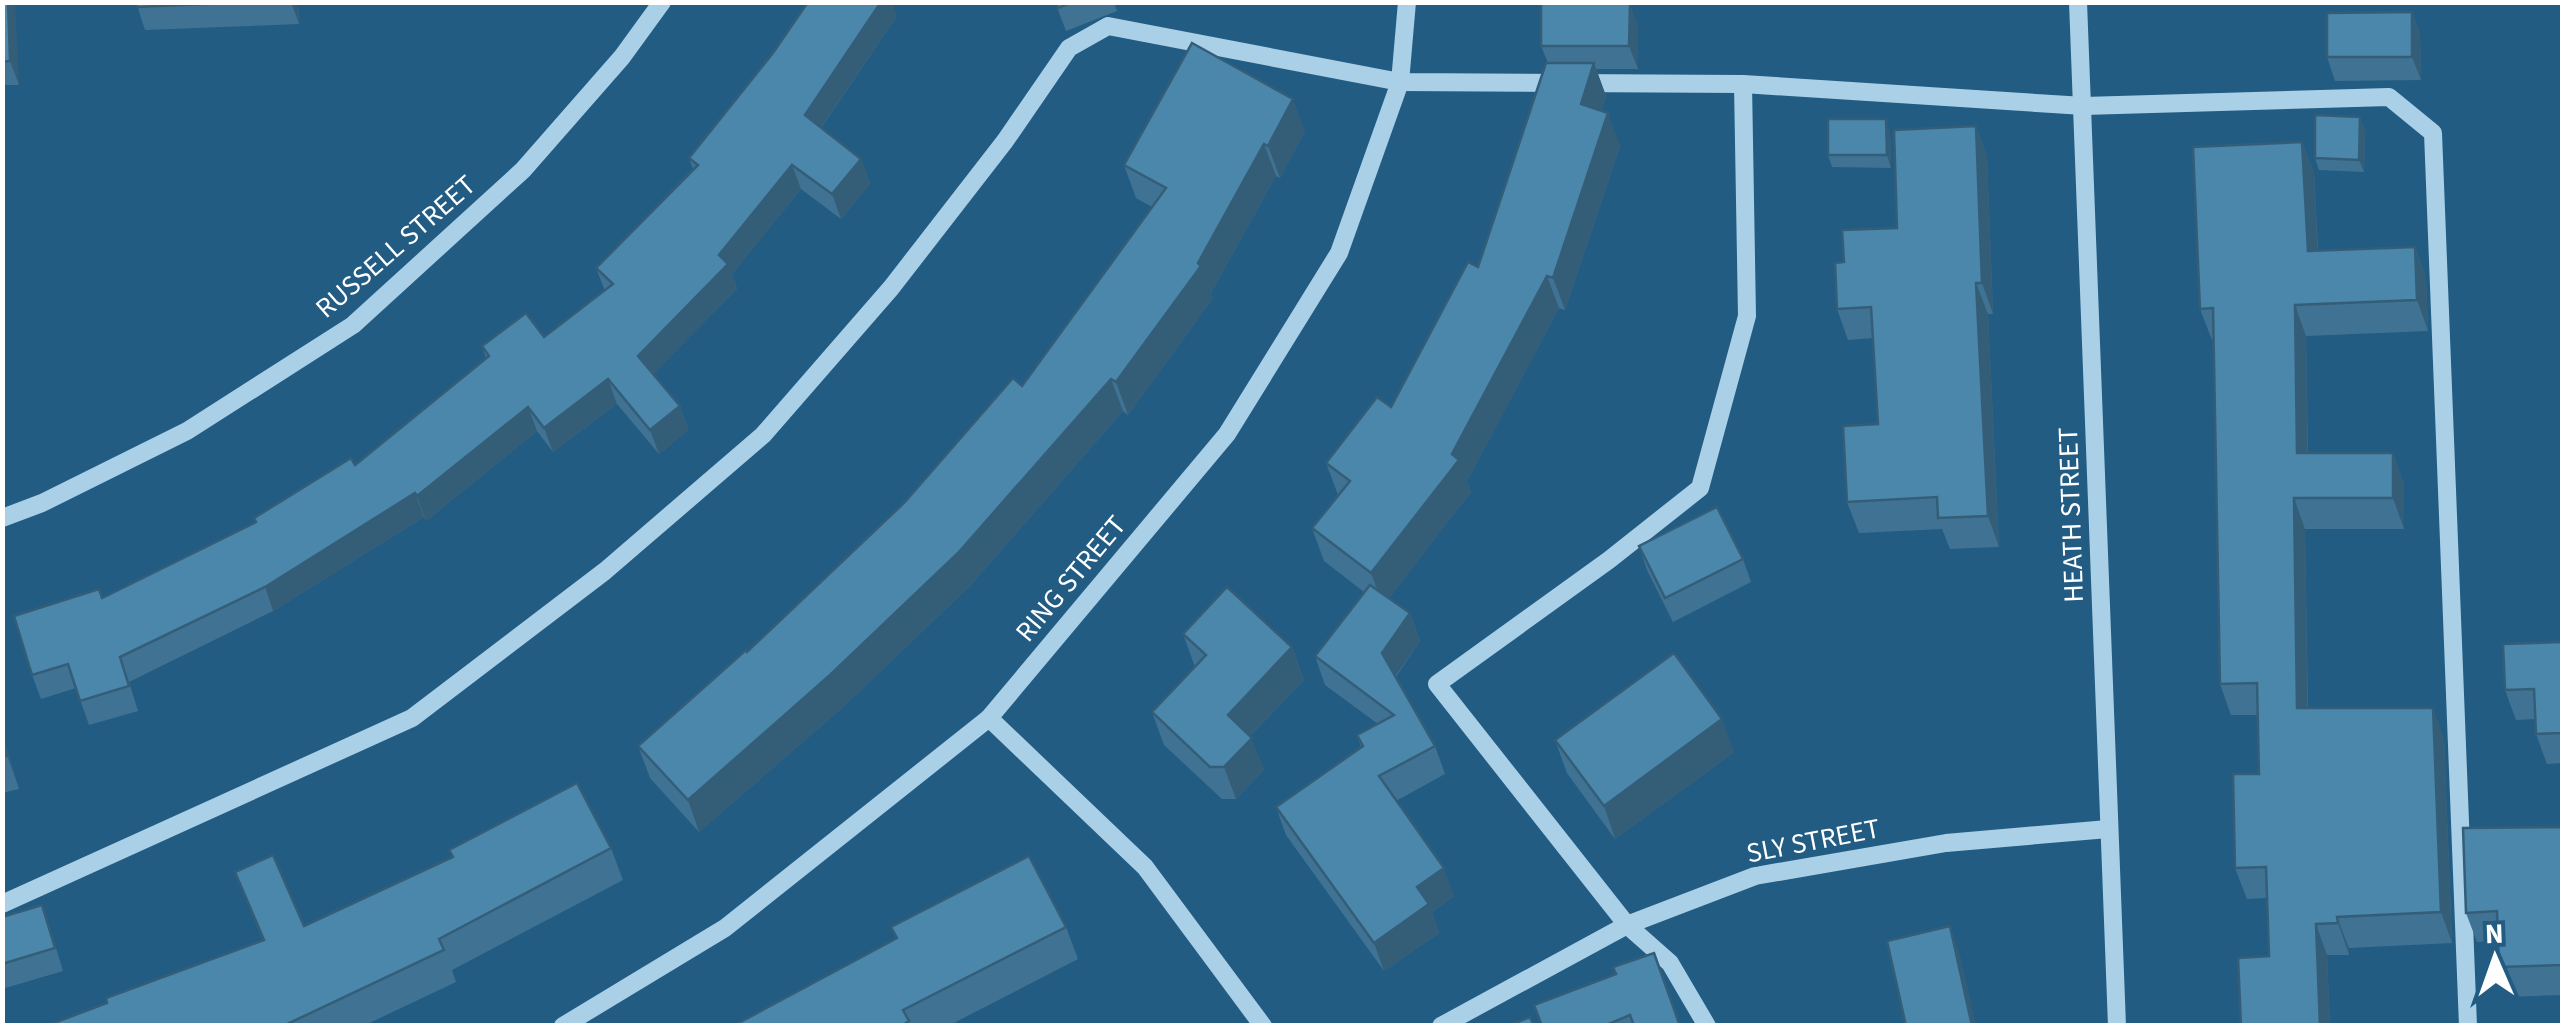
<svg xmlns="http://www.w3.org/2000/svg" width="2565" height="1028" viewBox="0 0 2565 1028" font-family="'Source Sans 3',sans-serif">
<style>
.lines{fill:none;stroke-linecap:round;stroke-linejoin:round}
.minor{stroke:#aad0e8;stroke-width:18}
.wall{fill:#407393}
.shaded-wall{fill:#345e78}
.building{fill:#4b86ab;stroke:#345e78;stroke-width:2.5}
.labels{text-anchor:middle;stroke-width:10;stroke-linejoin:round;paint-order:stroke}
.street-label{font-size:28px;fill:#fff;stroke:#225c83}
</style>
<rect width="100%" height="100%" fill="#225c83"/>
<g class="lines">
<g class="minor">
<path d="M2078 2 2117 1026"/>
<path d="M2 518 42 503 187 431 353 325 523 170 622 57 662 2"/>
<path d="M989 718 1145 867 1263 1026"/>
<path d="M2 904 412 718 605 571 763 435 891 288 1005 141 1069 48 1108 26 1400 82 1743 84 2084 106 2389 97 2433 133 2468 1026"/>
<path d="M563 1026 725 928 989 718 1227 434 1339 253 1400 82 1407 2"/>
<path d="M1441 1026 1627 925 1755 876 1946 843 2108 829"/>
<path d="M1707 1026 1670 963 1627 925 1437 684 1609 560 1700 488 1747 316 1743 84"/>
</g>
</g>
<g class="wall">
<path d="M2 2 19 85H2Z"/>
<path d="M136 2H298L299 24 145 30Z"/>
<path d="M1055 2H1114L1117 11 1066 31Z"/>
<path d="M1817 2H1872V3L1818 5Z"/>
<path d="M2412 12 2420 35 2421 80 2335 81 2327 57Z"/>
<path d="M897 16 821 128 861 159 870 184 841 219 801 189 732 274 737 289 653 374 680 406 688 430 659 454 617 404 553 452 537 431 426 521 424 517 273 611 129 682 138 711 89 725 76 688 41 699 32 675 102 598 255 523 254 518 355 465 486 358 482 346 544 337 605 291 596 268 693 169 689 158Z"/>
<path d="M1638 26V69H1596L1606 96 1601 111 1620 146 1565 310 1559 308 1467 481 1471 492 1389 598 1410 613 1420 641 1396 677 1435 746 1445 774 1396 801 1454 896 1432 912 1439 933 1384 971 1286 835 1276 807 1361 747 1357 735 1378 724 1325 685 1315 656 1364 592 1324 561 1312 528 1338 495 1326 463 1391 407 1478 267 1548 63 1541 46Z"/>
<path d="M1976 126 1987 157 1993 314H1988L1999 547 1950 549 1942 529 1859 533 1847 502 1878 424 1873 338 1848 340 1837 309 1844 262 1897 228Z"/>
<path d="M2365 129 2364 172 2319 170 2315 158Z"/>
<path d="M1305 131 1280 178 1276 176 1211 293 1213 298 1128 415 1123 411 970 586 842 708 699 832 650 778 638 746 747 652 905 502 1022 386 1152 207 1136 198 1124 165Z"/>
<path d="M1890 131 1891 168 1832 167 1828 155Z"/>
<path d="M2302 142 2314 173 2318 251 2415 247 2426 278 2428 331 2306 336 2308 453H2393L2404 485V529H2305L2308 708 2444 739 2452 943 2349 948V955H2327L2330 1026H2241L2269 956 2267 898 2247 899 2235 868 2259 774 2258 715H2231L2220 684 2214 340H2212L2200 309Z"/>
<path d="M1639 546 1743 559 1751 582 1673 622 1647 570Z"/>
<path d="M1183 634 1292 647 1304 680 1250 736 1264 770 1236 799H1222L1164 745 1152 712 1195 667Z"/>
<path d="M2562 642V763L2547 764 2536 734 2535 719 2516 720 2505 690Z"/>
<path d="M2 733 19 789 2 793Z"/>
<path d="M1555 740 1734 752 1615 839 1567 773Z"/>
<path d="M2562 827V995L2510 997 2499 967 2498 941 2477 942 2466 913Z"/>
<path d="M611 848 623 880 452 970 456 982 363 1026H46L263 941 235 872 304 926 452 858 449 850Z"/>
<path d="M2 917 50 928 63 971 2 989Z"/>
<path d="M891 927H1066L1078 959 948 1026H733L896 939Z"/>
<path d="M1616 974 1680 1026H1542Z"/>
</g>
<g class="shaded-wall">
<path d="M8 2H15L19 85 10 61Z"/>
<path d="M291 2H298L299 24Z"/>
<path d="M881 2H892L897 16 813 139 805 115Z"/>
<path d="M1630 3 1638 26V69L1629 46Z"/>
<path d="M2412 12 2420 35 2421 80 2412 57Z"/>
<path d="M1594 63 1606 96 1593 136 1581 104Z"/>
<path d="M1293 99 1305 131 1280 178 1268 146Z"/>
<path d="M1608 113 1620 146 1565 310 1553 278Z"/>
<path d="M2360 117 2365 129 2364 172 2359 160Z"/>
<path d="M1886 119 1890 131 1891 168 1887 155Z"/>
<path d="M1976 126 1987 157 1993 314 1982 283Z"/>
<path d="M2302 142 2314 173 2319 282 2308 251Z"/>
<path d="M1264 144 1276 176 1211 293 1213 298 1128 415 1116 382 1198 263Z"/>
<path d="M861 159 870 184 841 219 832 194Z"/>
<path d="M792 165 801 189 732 274 737 289 647 381 638 356Z"/>
<path d="M2415 247 2426 278 2428 331 2417 300Z"/>
<path d="M1547 276 1559 308 1467 481 1471 492 1383 606 1371 573 1452 454Z"/>
<path d="M1976 283 1988 314 1999 547 1988 516Z"/>
<path d="M2295 305 2306 336 2308 484 2297 453Z"/>
<path d="M608 379 617 404 553 452 544 428Z"/>
<path d="M1111 379 1123 411 970 586 842 708 699 832 688 800Z"/>
<path d="M680 406 688 430 659 454 650 430Z"/>
<path d="M528 407 537 431 426 521 417 496Z"/>
<path d="M2393 453 2404 485V529L2393 498Z"/>
<path d="M415 493 424 517 273 611 265 587Z"/>
<path d="M2294 498 2305 529 2308 740 2297 708Z"/>
<path d="M1410 613 1420 641 1392 681 1382 653Z"/>
<path d="M1292 647 1304 680 1239 747 1228 715Z"/>
<path d="M2433 708 2444 739 2452 943 2441 912Z"/>
<path d="M1722 719 1734 752 1615 839 1604 806Z"/>
<path d="M2 733 19 789 2 741Z"/>
<path d="M1252 738 1264 770 1236 799 1224 767Z"/>
<path d="M1444 868 1454 896 1432 912 1439 933 1384 971 1374 943 1417 887Z"/>
<path d="M2337 917 2349 948V955L2338 923Z"/>
<path d="M2316 924 2327 955 2330 1026H2320Z"/>
<path d="M1950 926 1961 959 1976 1026H1972Z"/>
</g>
<g class="building">
<path d="M2 2H8L10 61 2 62Z"/>
<path d="M136 2H252L137 7Z"/>
<path d="M808 2H881L805 115 861 159 832 194 792 165 719 255 728 264 638 356 680 406 650 430 608 379 544 428 528 407 417 496 415 493 265 587 120 657 129 686 80 701 68 664 32 675 14 616 99 589 102 598 256 522 254 518 351 458 355 465 489 356 482 346 526 313 544 337 613 284 596 268 698 165 689 158 773 53Z"/>
<path d="M1056 2H1072L1058 8Z"/>
<path d="M1541 3H1630L1629 46H1541Z"/>
<path d="M2412 12V57H2327V13Z"/>
<path d="M1192 43 1293 99 1268 146 1264 144 1198 263 1201 266 1116 382 1111 379 958 553 830 675 688 800 638 746 746 650 747 652 905 502 1013 378 1022 386 1166 188 1124 165Z"/>
<path d="M1546 63H1594L1581 104 1608 113 1553 278 1547 276 1452 454 1459 460 1371 573 1312 528 1350 481 1326 463 1377 397 1391 407 1468 262 1478 267Z"/>
<path d="M2315 115 2360 117 2359 160 2315 158Z"/>
<path d="M1828 119H1886L1887 155H1828Z"/>
<path d="M1976 126 1982 283H1976L1988 516 1938 518 1937 497 1847 502 1843 426 1878 424 1871 307 1837 309 1835 263 1844 262 1842 230 1897 228 1894 130Z"/>
<path d="M2302 142 2308 251 2415 247 2417 300 2295 305 2297 453H2393V498H2294L2297 708H2433L2441 912 2337 917 2338 923 2316 924 2320 1026H2241L2238 958 2269 956 2266 867 2235 868 2233 774H2259L2257 683 2220 684 2213 308 2200 309 2193 147Z"/>
<path d="M1717 507 1743 559 1665 598 1639 546Z"/>
<path d="M1370 585 1410 613 1382 653 1435 746 1379 776 1444 868 1417 887 1429 904 1374 943 1276 807 1363 746 1357 735 1394 715 1315 656Z"/>
<path d="M1227 587 1292 647 1228 715 1252 738 1224 767H1210L1152 712 1206 655 1183 634Z"/>
<path d="M2562 642V733L2536 734 2534 689 2505 690 2503 644Z"/>
<path d="M1674 653 1722 719 1604 806 1555 740Z"/>
<path d="M2 741 7 756 2 757Z"/>
<path d="M577 783 611 848 439 939 444 950 283 1026H46L107 1003 106 998 264 940 235 872 273 855 304 926 453 857 449 850Z"/>
<path d="M2562 827V965L2499 967 2497 911 2466 913 2463 828Z"/>
<path d="M1029 856 1066 927 903 1010 909 1021 901 1026H733L897 938 891 927Z"/>
<path d="M42 905 55 948 2 964V917Z"/>
<path d="M1950 926 1972 1026H1906L1887 941Z"/>
<path d="M1654 953 1680 1026H1634L1630 1015 1604 1026H1542L1534 1005 1616 974 1613 967Z"/>
<path d="M1530 1017 1534 1026H1508Z"/>
</g>
<g class="labels">
<g class="street-label">
<text transform="translate(395 246) rotate(-41)" y="10">RUSSELL STREET</text>
<text transform="translate(2070 515) rotate(-92)" y="10">HEATH STREET</text>
<text transform="translate(1070 578) rotate(-50)" y="10">RING STREET</text>
<text transform="translate(1813 840) rotate(-11)" y="10">SLY STREET</text>
</g>
</g>
<rect width="2565" height="1028" fill="none" stroke="#ffffff" stroke-width="10"/>
<g transform="translate(2495 958) rotate(358)" stroke="#225c83" stroke-width="8" paint-order="stroke">
<path d="M0-8L18 38L0 25L-18 38Z" fill="#ffffff"/>
<text y="-15" font-size="28" font-weight="bold" text-anchor="middle" fill="#ffffff">N</text>
</g>
</svg>
